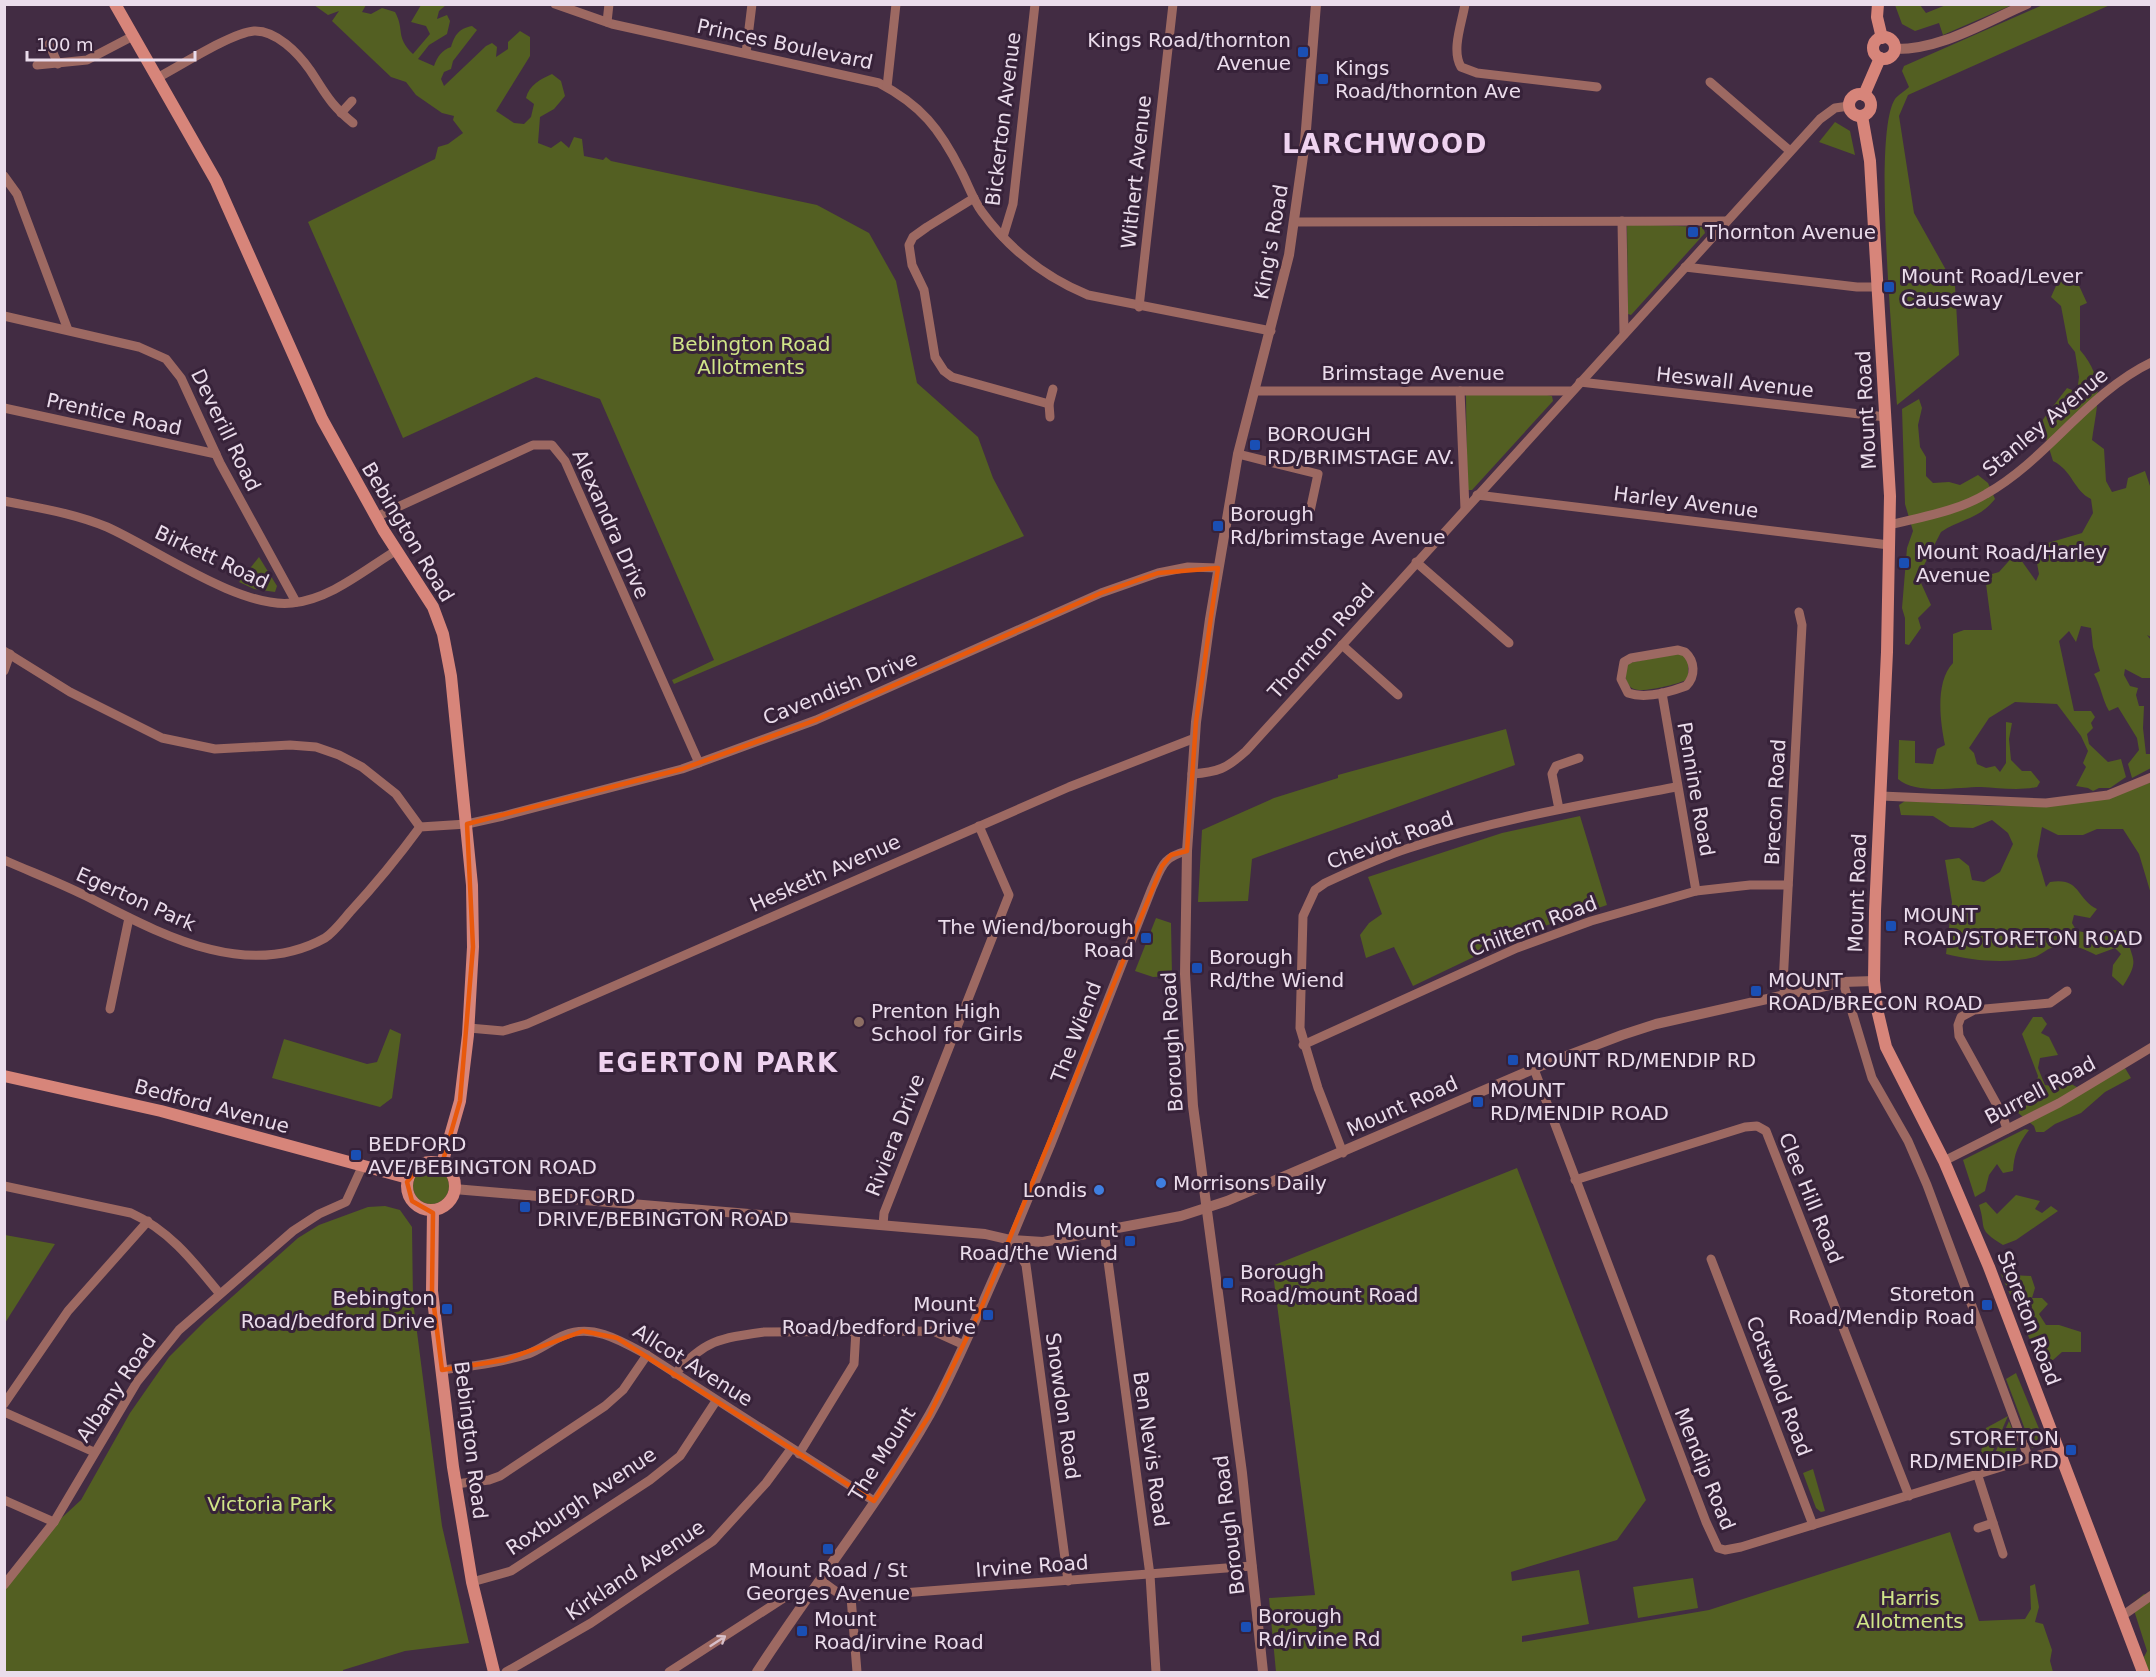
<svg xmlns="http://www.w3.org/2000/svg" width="2156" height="1677" viewBox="0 0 2156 1677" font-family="'DejaVu Sans',sans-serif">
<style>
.green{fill:#535f22}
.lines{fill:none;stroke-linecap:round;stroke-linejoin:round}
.minor{stroke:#9d6962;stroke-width:9}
.tertiary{stroke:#9d6962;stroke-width:10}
.secondary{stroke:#d7857a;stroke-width:12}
.oneway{stroke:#d7bfc9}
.marked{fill:none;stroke:#e8590c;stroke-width:4.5;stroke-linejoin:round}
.transit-dot{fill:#1a4fb4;stroke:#372239;stroke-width:2}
.education-dot{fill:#8d6e63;stroke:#372239;stroke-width:2}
.shop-dot{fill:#3f7fe0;stroke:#372239;stroke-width:2}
.labels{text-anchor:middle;stroke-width:6;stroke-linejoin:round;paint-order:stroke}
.poi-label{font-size:20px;fill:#eadceb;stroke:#372239;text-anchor:start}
.street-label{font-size:20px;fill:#eadceb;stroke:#372239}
.park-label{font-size:20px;fill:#d0e588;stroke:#372239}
.district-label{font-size:26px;font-weight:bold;letter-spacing:1.5px;fill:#efd3f0;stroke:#372239}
</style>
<rect width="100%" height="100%" fill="#422c43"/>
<g class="green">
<path d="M2045 4 2110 5 1908 95 1899 116 1914 213 1955 286 1959 355 1897 405C1894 353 1872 134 1895 99 1898 95 1905 91 1909 87L1902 71 1904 66Z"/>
<path d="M314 5H366L362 12 371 14 382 8 395 12C405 30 395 37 413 54L430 34 426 26 411 22 421 5H446L439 11 437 19 447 15 450 21 447 34 429 45 418 59 434 66C437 57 442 50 451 47 455 35 458 29 472 26L477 30 453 61 451 69 444 72 441 79 444 86 486 46 492 43 497 47 496 57 508 49V42L520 31 530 37V56L496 111 514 123 524 124 531 117 534 104 526 98C529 85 541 79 552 74L561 81 565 96 554 109 540 117 538 143 551 148 561 141 569 148 574 137 582 139 584 156 603 160 606 157 611 161 817 205 869 233 896 281 917 383 978 437 993 478 1024 536 674 684 672 680 714 660 600 399 536 377 403 438 308 222 435 159 438 147 448 144 463 133 453 120 454 116 442 113 416 95 406 82 391 77 332 21 339 11 328 15Z"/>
<path d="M1895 5H1920L1926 13 1946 5H2012L1943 35 1939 23 1915 31 1902 24Z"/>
<path d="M1835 122 1850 131 1855 155 1819 142Z"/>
<path d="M1627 224 1703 227 1705 233 1631 315 1628 314Z"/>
<path d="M2059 279H2076L2087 303 2080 306V350C2106 380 2097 403 2092 440L2104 449 2106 481 2112 492 2126 488 2128 478 2145 471 2151 489V637L2147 635 2151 640V678H2142L2125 669 2124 675 2130 686 2138 688 2136 695 2139 706H2144L2143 728 2146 754H2151V768L2132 778 2128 764 2139 750 2137 738 2118 707 2109 711C2102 699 2101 686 2094 674L2100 671 2093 647 2091 628 2081 626 2076 642 2069 631 2059 641 2074 711H2091L2095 717 2091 723 2093 728 2087 734 2089 744 2108 762 2121 759 2126 777 2110 788H2099L2093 791 2088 788 2076 786 2086 767 2083 763 2088 751 2081 736 2057 704 2015 702 1989 718 1969 748 1974 753 1977 764 1986 768 1995 766 2000 772 2006 763V722L2012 723 2009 739 2011 760 2022 771H2031L2040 782 2037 787C2019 791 1999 788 1981 787 1958 787 1916 795 1898 779L1899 740 1915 741V763L1933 764 1937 749 1945 745C1940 721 1935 682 1953 663V634L1964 630H1992L1985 576 1999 572 2016 553 2036 581 2039 574 2034 547 2082 533 2093 513 2091 499C2074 491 2072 470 2053 461L2041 422 2067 388 2077 392 2079 377 2075 352 2068 343 2061 306 2051 297Z"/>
<path d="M1466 395H1547L1552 396 1553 401 1472 490H1467Z"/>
<path d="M1919 399 1922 408 1918 425 1920 447 1926 457V476L1933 483 1949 482 1960 485 1978 475 1988 483 1995 499C1978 520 1962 518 1941 532L1920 573 1921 583 1931 605 1918 618 1921 628 1909 645 1905 644V618L1902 608 1907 548 1913 531 1905 504 1902 409Z"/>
<path d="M259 557 277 586 275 592 254 589 239 582Z"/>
<path d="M1678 653 1685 655 1688 661V679C1679 684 1644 693 1634 689 1627 687 1626 678 1624 672L1629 663Z"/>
<path d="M1506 729 1515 765 1252 859 1248 901 1198 902 1202 830 1274 798 1338 778V775Z"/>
<path d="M2151 782V894L2139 854 2123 829H2097L2083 835H2058L2042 827 2037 856 2046 887 2050 882C2081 877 2076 899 2097 909L2090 918 2074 915 2072 923 2076 930C2101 939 2106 925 2128 932 2128 960 2143 956 2123 986L2112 976 2113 965 2121 954 2115 948 2096 955C2083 949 2070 942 2056 946 2048 948 2042 954 2035 957 2007 964 1973 961 1946 954L1952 902 1945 860 1959 858 1969 866 1972 880 1984 882 2000 872 2013 844 2008 833 1992 820 1973 828 1950 827 1933 816 1901 815 1899 805 1905 801C1989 805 2072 816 2151 782Z"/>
<path d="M1580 816 1607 905 1524 933 1413 986 1394 947 1366 958 1360 935 1369 923 1382 914 1368 877 1502 833Z"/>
<path d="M1156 918 1171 923 1172 976 1153 977 1135 971Z"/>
<path d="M2033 1017H2042L2047 1024 2041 1033 2049 1037 2058 1055 2040 1058 2038 1068 2045 1085 2052 1086 2062 1079 2084 1091 2125 1068 2131 1078 2105 1092 2081 1113 2055 1124 2044 1132H2036L2034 1126 2017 1112 2033 1101 2038 1076 2022 1034Z"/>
<path d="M390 1029 401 1034 392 1098 380 1107 272 1078 284 1039 367 1064 377 1062Z"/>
<path d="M2025 1129 2029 1130C2018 1144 2014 1154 2013 1171L2003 1173 1997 1164 1989 1175 1985 1191 1975 1197 1963 1160Z"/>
<path d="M1517 1168 1646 1500 1617 1540 1511 1572 1512 1581 1579 1570 1589 1624 1522 1636V1642L1709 1610 1950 1532 1979 1621 2025 1619 2031 1609 2030 1586 2035 1584 2039 1607 2035 1622 2043 1624 2052 1650 2050 1661 2053 1672H1276L1269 1598 1315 1595 1272 1266Z"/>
<circle cx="431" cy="1186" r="18"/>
<path d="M2016 1195 2040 1201 2035 1209 2042 1213 2051 1206 2058 1211 2016 1240 2003 1245C1976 1228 1987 1230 1979 1205L1986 1202 1997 1214Z"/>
<path d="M385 1206 400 1210 412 1227 413 1301 442 1526 469 1643 405 1651 343 1670V1672H5V1589L55 1524 81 1500 130 1413 169 1357 205 1321 298 1238 319 1225 368 1207Z"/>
<path d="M5 1235 55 1244 5 1323 4 1235Z"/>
<path d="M2004 1265 2010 1275 2031 1276 2035 1288 2032 1298H2042L2048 1304 2039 1314 2046 1325H2059L2081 1332V1352H2062L2053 1360 2038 1358 2001 1274Z"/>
<path d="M2016 1373 2042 1436 2043 1444 2032 1448 2006 1379Z"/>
<path d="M2008 1416 1988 1462H1985L1981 1452 1986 1428Z"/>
<path d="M2009 1421 2018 1444 2015 1453 1992 1460Z"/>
<path d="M1813 1469 1825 1511 1821 1512 1816 1508 1803 1473Z"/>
<path d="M1693 1578 1698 1608 1638 1618 1633 1587Z"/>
<path d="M2144 1594 2151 1597V1671L2146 1670 2144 1657 2147 1651 2132 1604Z"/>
</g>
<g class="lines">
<g class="minor">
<path d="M555 4 612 24 879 83C921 105 940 129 961 171 968 184 973 200 982 212 1010 250 1044 277 1088 295L1271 331"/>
<path d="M1465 4C1462 23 1451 50 1461 67L1477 73 1597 87"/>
<path d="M607 22 609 4"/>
<path d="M49 44 58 64"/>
<path d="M746 53 752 4"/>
<path d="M37 65 87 60 133 36"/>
<path d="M157 78C180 66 231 33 254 31 276 30 298 53 310 70 326 94 329 103 353 123"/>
<path d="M1710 82 1790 151"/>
<path d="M887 87 896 4"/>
<path d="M341 113 352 101"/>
<path d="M4 176 17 194 68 330"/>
<path d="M974 198 927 227 913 237 909 245 912 265 924 290 935 357 944 371 952 377 1049 404"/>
<path d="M1622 221 1624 334"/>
<path d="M1294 222 1727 221"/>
<path d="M1003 237 1013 204 1035 4"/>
<path d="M1685 267 1857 287H1878"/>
<path d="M1139 307 1173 4"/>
<path d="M4 316 139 347 166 359 181 378 220 463 296 602"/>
<path d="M1580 382 1886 417"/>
<path d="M1254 391H1572"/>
<path d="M1460 391 1465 509"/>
<path d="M4 408 216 454"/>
<path d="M1050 417 1049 404 1053 389"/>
<path d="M1238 454 1318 474 1309 516"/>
<path d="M1477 495 1889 545"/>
<path d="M4 501C39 508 74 513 107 527 156 549 240 609 292 603 331 599 364 570 397 550"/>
<path d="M376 517 533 445H552L565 461 699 763"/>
<path d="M1890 525C1921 517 1958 511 1986 494 2048 459 2087 393 2152 362"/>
<path d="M1416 562 1509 643"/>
<path d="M1342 645 1398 695"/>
<path d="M1678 650 1685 652C1695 661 1696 676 1686 686 1670 692 1645 699 1628 693L1621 679 1624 662 1631 658Z"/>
<path d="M4 651 70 692 162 738 215 749 290 745 316 747 339 755 362 767 396 794 420 827"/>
<path d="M4 671 10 654"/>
<path d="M1662 693 1696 891"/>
<path d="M1192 774C1218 772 1226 769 1246 751L1820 119 1835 108 1849 106"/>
<path d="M1881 796 2046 803 2108 795 2152 777"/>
<path d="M1559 809 1552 774 1556 766 1579 758"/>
<path d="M4 860C31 872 58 882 84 895 156 931 244 983 325 938 334 932 343 920 350 912 375 885 398 857 420 827L467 824 503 816 682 769 816 720 1101 593 1158 573 1188 567 1218 568"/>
<path d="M1843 982 1872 1078 1908 1141 1927 1185 2029 1459"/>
<path d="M1785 994 1783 984 1802 625 1799 612"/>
<path d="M110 1009 129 918"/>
<path d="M469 1028 503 1031 527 1024 1069 787 1195 738"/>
<path d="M1303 1045 1517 948 1591 921 1696 891 1750 885H1788"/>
<path d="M1534 1069 1706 1522 1718 1548 1725 1550 1741 1547 2059 1449"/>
<path d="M2007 1129 2002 1114 1959 1036 1958 1025 1961 1017 1974 1010 2050 1003 2067 991"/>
<path d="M1343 1153 1318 1088 1300 1028 1303 916 1315 890 1325 883C1353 870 1381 857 1409 848 1496 819 1587 804 1676 787"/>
<path d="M1944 1161 2059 1103 2152 1047"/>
<path d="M1575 1180 1745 1127 1757 1126 1766 1131 1909 1496"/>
<path d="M4 1186 131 1213C169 1230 193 1261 219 1293"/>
<path d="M883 1225 884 1213 1009 895 979 826"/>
<path d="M1104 1231 1150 1575 1156 1672"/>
<path d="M1711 1259 1813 1525"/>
<path d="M442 1370C471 1366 500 1363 528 1354 541 1349 552 1340 565 1335 593 1323 623 1342 647 1355L874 1501"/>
<path d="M675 1374C704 1340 721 1338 764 1332L933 1331 964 1345"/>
<path d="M4 1404 68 1311 148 1221"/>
<path d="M4 1412 94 1452"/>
<path d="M799 1454 854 1364 856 1330"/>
<path d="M1978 1476 2003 1554"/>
<path d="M455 1484 489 1480 500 1476 605 1406 623 1390 647 1355"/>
<path d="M4 1500 54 1522"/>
<path d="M1978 1528 1993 1523"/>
<path d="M820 1580 838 1593 851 1597 1252 1566"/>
<path d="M1068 1581 1026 1265 1011 1240 1051 1144 1152 888C1162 866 1163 857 1187 851"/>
<path d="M472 1582 511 1571 650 1480 680 1456 716 1401"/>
<path d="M4 1585 54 1522 137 1382 179 1330 293 1231 319 1214 346 1202 362 1167"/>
<path d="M851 1597 857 1672"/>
<path d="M2122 1616 2152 1595"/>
<path d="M506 1672 591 1623 713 1541 766 1483 791 1449"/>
<path d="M669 1672 790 1594 808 1596"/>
</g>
<g class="tertiary">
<path d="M1894 49C1941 50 1985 22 2027 4"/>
<path d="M454 1189 985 1234 1011 1240 1043 1242 1181 1216 1227 1201 1543 1065 1622 1035 1656 1024 1843 982 1874 981"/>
<path d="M757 1672C813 1585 879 1504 930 1414 961 1358 984 1298 1011 1240"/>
<path d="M1263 1672 1242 1473 1193 1106 1185 974 1187 851 1196 722 1210 619 1238 454 1289 255 1305 142 1316 4"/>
</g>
<g class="secondary">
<path d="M115 4 216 181 322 419 384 531 433 607 443 634 451 676 472 885 473 947 468 1035 460 1101 442 1164"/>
<path d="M1878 4 1877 17 1882 38"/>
<circle cx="1884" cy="48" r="11"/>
<circle cx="1860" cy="105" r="11"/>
<path d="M1864 95 1880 58"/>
<path d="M1862 116 1870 161 1890 496 1887 652 1875 911 1874 981 1877 1009 1886 1047 1944 1161 1989 1267 2143 1672"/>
<path d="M4 1076 161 1111 408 1178"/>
<circle cx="431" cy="1186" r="24"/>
<path d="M433 1210 432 1291 453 1467 472 1582 494 1672"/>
</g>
</g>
<defs><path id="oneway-shaft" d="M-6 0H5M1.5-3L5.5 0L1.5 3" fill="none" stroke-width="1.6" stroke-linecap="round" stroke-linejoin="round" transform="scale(1.5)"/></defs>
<use class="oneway" href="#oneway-shaft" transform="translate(718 1641) rotate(-33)"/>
<path class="marked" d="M1218 568 1196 722 1187 851 1171 855 1162 866 982 1306 929 1416 874 1501 617 1338 583 1331 505 1360 442 1370 432 1291 433 1213 412 1201 407 1182 423 1163 442 1164 460 1101 473 947 467 824 682 769 816 720 1101 593 1158 573Z"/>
<g class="transit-dot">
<rect x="1297" y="46" width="12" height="12" rx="3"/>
<rect x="1317" y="73" width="12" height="12" rx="3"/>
<rect x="1687" y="226" width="12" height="12" rx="3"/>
<rect x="1883" y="281" width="12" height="12" rx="3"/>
<rect x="1249" y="439" width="12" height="12" rx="3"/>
<rect x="1212" y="520" width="12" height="12" rx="3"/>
<rect x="1898" y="557" width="12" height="12" rx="3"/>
<rect x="1885" y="920" width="12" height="12" rx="3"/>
<rect x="1140" y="932" width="12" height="12" rx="3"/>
<rect x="1191" y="962" width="12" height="12" rx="3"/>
<rect x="1750" y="985" width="12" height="12" rx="3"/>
<rect x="1507" y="1054" width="12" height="12" rx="3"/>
<rect x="1472" y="1096" width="12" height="12" rx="3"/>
<rect x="350" y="1149" width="12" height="12" rx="3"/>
<rect x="519" y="1201" width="12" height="12" rx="3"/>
<rect x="1124" y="1235" width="12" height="12" rx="3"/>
<rect x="1222" y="1277" width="12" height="12" rx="3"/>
<rect x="1981" y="1299" width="12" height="12" rx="3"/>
<rect x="441" y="1303" width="12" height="12" rx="3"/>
<rect x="982" y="1309" width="12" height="12" rx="3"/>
<rect x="2065" y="1444" width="12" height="12" rx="3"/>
<rect x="822" y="1543" width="12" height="12" rx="3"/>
<rect x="1240" y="1621" width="12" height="12" rx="3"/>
<rect x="796" y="1625" width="12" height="12" rx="3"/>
</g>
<circle class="education-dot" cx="859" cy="1022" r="6"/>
<g class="shop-dot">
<circle cx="1161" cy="1183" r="6"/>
<circle cx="1099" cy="1190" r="6"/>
</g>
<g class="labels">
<g class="poi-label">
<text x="1291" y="47" text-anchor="end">Kings Road/thornton<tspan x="1291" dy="23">Avenue</tspan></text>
<text x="1335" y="75">Kings<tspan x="1335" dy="23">Road/thornton Ave</tspan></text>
<text x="1705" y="239">Thornton Avenue</text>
<text x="1901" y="283">Mount Road/Lever<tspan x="1901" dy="23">Causeway</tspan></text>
<text x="1267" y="441">BOROUGH<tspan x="1267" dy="23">RD/BRIMSTAGE AV.</tspan></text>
<text x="1230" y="521">Borough<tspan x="1230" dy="23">Rd/brimstage Avenue</tspan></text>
<text x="1916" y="559">Mount Road/Harley<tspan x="1916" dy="23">Avenue</tspan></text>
<text x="1903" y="922">MOUNT<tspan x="1903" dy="23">ROAD/STORETON ROAD</tspan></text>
<text x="1134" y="934" text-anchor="end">The Wiend/borough<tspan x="1134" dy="23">Road</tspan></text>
<text x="1209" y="964">Borough<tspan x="1209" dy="23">Rd/the Wiend</tspan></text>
<text x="1768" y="987">MOUNT<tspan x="1768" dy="23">ROAD/BRECON ROAD</tspan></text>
<text x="871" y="1018">Prenton High<tspan x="871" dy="23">School for Girls</tspan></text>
<text x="1525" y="1067">MOUNT RD/MENDIP RD</text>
<text x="1490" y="1097">MOUNT<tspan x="1490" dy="23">RD/MENDIP ROAD</tspan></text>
<text x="368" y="1151">BEDFORD<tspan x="368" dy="23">AVE/BEBINGTON ROAD</tspan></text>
<text x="1173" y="1190">Morrisons Daily</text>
<text x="1087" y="1197" text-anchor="end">Londis</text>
<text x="537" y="1203">BEDFORD<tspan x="537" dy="23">DRIVE/BEBINGTON ROAD</tspan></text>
<text x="1118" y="1237" text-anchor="end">Mount<tspan x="1118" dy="23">Road/the Wiend</tspan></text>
<text x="1240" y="1279">Borough<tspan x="1240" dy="23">Road/mount Road</tspan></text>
<text x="1975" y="1301" text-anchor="end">Storeton<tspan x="1975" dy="23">Road/Mendip Road</tspan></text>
<text x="435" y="1305" text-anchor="end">Bebington<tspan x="435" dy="23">Road/bedford Drive</tspan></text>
<text x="976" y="1311" text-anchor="end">Mount<tspan x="976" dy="23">Road/bedford Drive</tspan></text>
<text x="2059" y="1445" text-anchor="end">STORETON<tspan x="2059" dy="23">RD/MENDIP RD</tspan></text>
<text x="828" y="1577" text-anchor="middle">Mount Road / St<tspan x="828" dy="23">Georges Avenue</tspan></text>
<text x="1258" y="1623">Borough<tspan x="1258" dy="23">Rd/irvine Rd</tspan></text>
<text x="814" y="1626">Mount<tspan x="814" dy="23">Road/irvine Road</tspan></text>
</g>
<g class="street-label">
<text transform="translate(785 44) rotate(12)" y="7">Princes Boulevard</text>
<text transform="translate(1003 119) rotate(-83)" y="7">Bickerton Avenue</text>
<text transform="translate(1136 172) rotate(-84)" y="7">Withert Avenue</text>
<text transform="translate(1271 242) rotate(-80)" y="7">King's Road</text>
<text x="1413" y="380">Brimstage Avenue</text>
<text transform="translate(1735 382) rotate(6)" y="7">Heswall Avenue</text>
<text transform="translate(1866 410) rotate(-93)" y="7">Mount Road</text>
<text transform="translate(114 414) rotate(12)" y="7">Prentice Road</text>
<text transform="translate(2045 422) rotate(-40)" y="7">Stanley Avenue</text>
<text transform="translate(226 430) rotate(64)" y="7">Deverill Road</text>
<text transform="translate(1686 502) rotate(7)" y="7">Harley Avenue</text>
<text transform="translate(611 524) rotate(66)" y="7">Alexandra Drive</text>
<text transform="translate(408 532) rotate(59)" y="7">Bebington Road</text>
<text transform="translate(212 557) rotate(25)" y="7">Birkett Road</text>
<text transform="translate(1321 641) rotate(-48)" y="7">Thornton Road</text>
<text transform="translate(840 688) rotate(-22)" y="7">Cavendish Drive</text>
<text transform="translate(1696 789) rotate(80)" y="7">Pennine Road</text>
<text transform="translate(1775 802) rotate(-87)" y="7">Brecon Road</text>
<text transform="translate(1390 840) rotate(-20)" y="7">Cheviot Road</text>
<text transform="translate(825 873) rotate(-24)" y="7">Hesketh Avenue</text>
<text transform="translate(1857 893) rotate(-88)" y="7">Mount Road</text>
<text transform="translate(136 899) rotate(24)" y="7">Egerton Park</text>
<text transform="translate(1533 926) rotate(-21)" y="7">Chiltern Road</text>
<text transform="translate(1076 1032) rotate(-69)" y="7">The Wiend</text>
<text transform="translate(1172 1042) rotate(-93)" y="7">Borough Road</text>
<text transform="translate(2040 1090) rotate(-28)" y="7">Burrell Road</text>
<text transform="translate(212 1106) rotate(15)" y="7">Bedford Avenue</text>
<text transform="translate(1402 1106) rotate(-24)" y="7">Mount Road</text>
<text transform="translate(895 1135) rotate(-69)" y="7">Riviera Drive</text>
<text transform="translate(1811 1198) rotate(68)" y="7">Clee Hill Road</text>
<text transform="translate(2029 1318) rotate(69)" y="7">Storeton Road</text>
<text transform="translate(693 1365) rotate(32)" y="7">Allcot Avenue</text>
<text transform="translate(1779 1386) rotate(69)" y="7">Cotswold Road</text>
<text transform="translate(116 1388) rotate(-56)" y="7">Albany Road</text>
<text transform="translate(1063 1406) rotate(82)" y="7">Snowdon Road</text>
<text transform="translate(471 1440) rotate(83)" y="7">Bebington Road</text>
<text transform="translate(1151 1449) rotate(82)" y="7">Ben Nevis Road</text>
<text transform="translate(882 1454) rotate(-58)" y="7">The Mount</text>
<text transform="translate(1705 1469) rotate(68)" y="7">Mendip Road</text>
<text transform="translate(581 1501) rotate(-34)" y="7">Roxburgh Avenue</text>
<text transform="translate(1229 1525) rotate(-97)" y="7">Borough Road</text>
<text transform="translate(1032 1566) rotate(-4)" y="7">Irvine Road</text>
<text transform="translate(635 1570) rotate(-34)" y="7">Kirkland Avenue</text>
</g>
<g class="park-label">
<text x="751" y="351">Bebington Road<tspan x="751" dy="23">Allotments</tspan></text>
<text x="270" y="1511">Victoria Park</text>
<text x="1910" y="1605">Harris<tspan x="1910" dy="23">Allotments</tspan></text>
</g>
<g class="district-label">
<text x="1385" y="153">LARCHWOOD</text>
<text x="718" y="1072">EGERTON PARK</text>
</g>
</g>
<rect width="2156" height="1677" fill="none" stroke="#eadceb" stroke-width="12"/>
<path d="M27 51v9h168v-9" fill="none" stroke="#eadceb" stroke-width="3"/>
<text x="36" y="51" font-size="18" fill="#eadceb" stroke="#372239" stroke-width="4.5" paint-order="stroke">100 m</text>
</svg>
